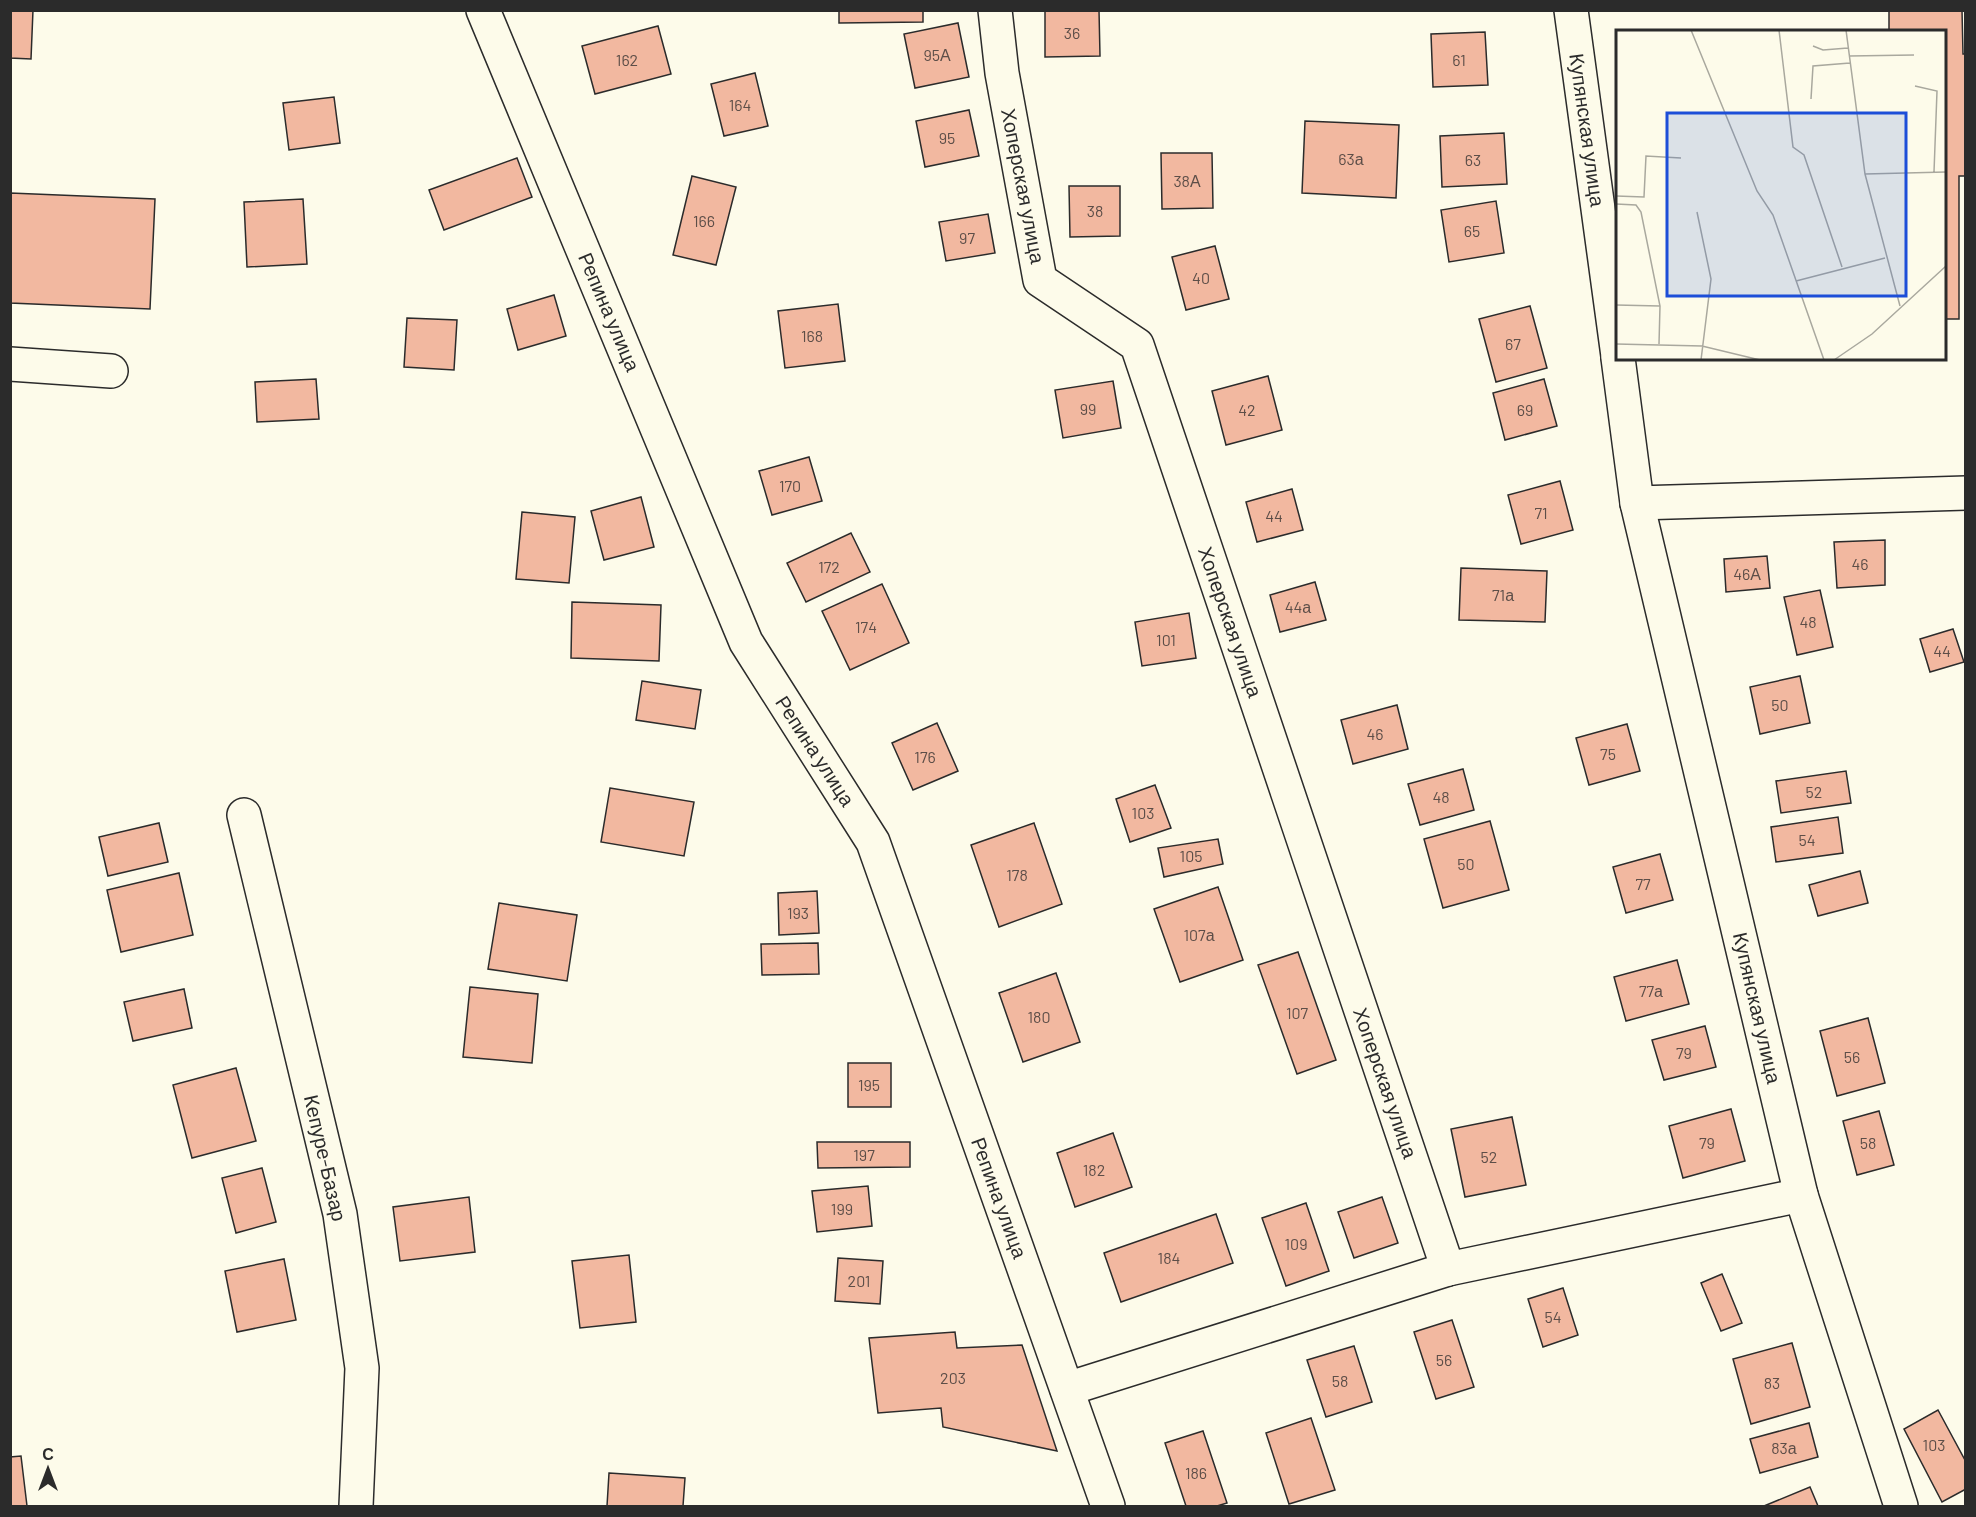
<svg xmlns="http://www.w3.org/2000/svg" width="1976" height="1517" viewBox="0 0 1976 1517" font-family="Barlow,sans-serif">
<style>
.building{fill:#f2b8a0;stroke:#2b2b2b;stroke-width:1.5}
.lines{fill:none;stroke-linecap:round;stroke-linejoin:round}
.minor-casing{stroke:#2b2b2b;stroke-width:36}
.minor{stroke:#fdfbea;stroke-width:33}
.labels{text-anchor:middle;stroke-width:4.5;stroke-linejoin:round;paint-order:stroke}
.number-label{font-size:16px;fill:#5d4e48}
.street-label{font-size:20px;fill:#2b2b2b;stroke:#fdfbea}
.inset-road{fill:none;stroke:#a9a89e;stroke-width:1.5}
.view{fill:#1d4ed8;fill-opacity:0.15;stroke:#1d4ed8;stroke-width:3}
.inset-edge{fill:none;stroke:#2b2b2b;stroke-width:3}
</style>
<rect width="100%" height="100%" fill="#fdfbea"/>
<g class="building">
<path d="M10 10H33L31 59 10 58Z"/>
<path d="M839 10H923V22L839 23Z"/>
<path d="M1099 10 1100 56 1045 57V11Z"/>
<path d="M1889 10H1962L1963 54H1966V176H1959V319H1944V32H1889Z"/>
<path d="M958 23 969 77 915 88 904 34Z"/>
<path d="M658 26 671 74 595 94 582 46Z"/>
<path d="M1485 32 1488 85 1433 87 1431 34Z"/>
<path d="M755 73 768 126 724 136 711 84Z"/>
<path d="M334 97 340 143 289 150 283 103Z"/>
<path d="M969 110 979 156 925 167 916 121Z"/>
<path d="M1305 121 1399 125 1396 198 1302 193Z"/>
<path d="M1504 133 1507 184 1442 187 1440 136Z"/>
<path d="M1161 153H1212L1213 208 1162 209Z"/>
<path d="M517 158 532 197 444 230 429 190Z"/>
<path d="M692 176 736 187 716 265 673 255Z"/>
<path d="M1069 186H1120V236L1070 237Z"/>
<path d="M10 193 155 199 150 309 10 303Z"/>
<path d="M303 199 307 264 247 267 244 202Z"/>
<path d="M1496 201 1504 253 1449 262 1441 210Z"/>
<path d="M988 214 995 253 946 261 939 222Z"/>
<path d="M1215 246 1229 299 1186 310 1172 257Z"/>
<path d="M554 295 566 336 518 350 507 309Z"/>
<path d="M838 304 845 361 785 368 778 311Z"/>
<path d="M1530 306 1547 368 1496 382 1479 319Z"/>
<path d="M407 318 457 320 454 370 404 367Z"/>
<path d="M1268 376 1282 430 1226 445 1212 391Z"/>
<path d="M316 379 319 419 257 422 255 382Z"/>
<path d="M1544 379 1557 426 1505 440 1493 393Z"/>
<path d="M1113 381 1121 428 1063 438 1055 390Z"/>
<path d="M809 457 822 501 772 515 759 471Z"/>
<path d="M1560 481 1573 530 1521 544 1508 495Z"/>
<path d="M1292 489 1303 530 1257 542 1246 502Z"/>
<path d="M641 497 654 547 604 560 591 511Z"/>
<path d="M522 512 575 517 569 583 516 579Z"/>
<path d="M851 533 870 572 806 602 787 563Z"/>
<path d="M1885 540V585L1837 588 1834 542Z"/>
<path d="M1767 556 1770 588 1726 592 1724 559Z"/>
<path d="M1461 568 1547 571 1545 622 1459 620Z"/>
<path d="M1315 582 1326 620 1280 632 1270 595Z"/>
<path d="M882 584 909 643 850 670 822 611Z"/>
<path d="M1820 590 1833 647 1797 655 1784 597Z"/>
<path d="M572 602 661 605 659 661 571 658Z"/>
<path d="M1189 613 1196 658 1142 666 1135 622Z"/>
<path d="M1953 629 1964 662 1930 672 1920 639Z"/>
<path d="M1800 676 1810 723 1760 734 1750 687Z"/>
<path d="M642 681 701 690 695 729 636 720Z"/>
<path d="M1397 705 1408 749 1353 764 1341 720Z"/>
<path d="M937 723 958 771 913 790 892 743Z"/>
<path d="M1627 724 1640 771 1589 785 1576 738Z"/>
<path d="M1463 769 1474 810 1420 825 1408 784Z"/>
<path d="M1846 771 1851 803 1781 813 1776 781Z"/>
<path d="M1155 785 1171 828 1130 842 1116 799Z"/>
<path d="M610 788 694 802 684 856 601 842Z"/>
<path d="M1838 817 1843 853 1776 862 1771 827Z"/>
<path d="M1490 821 1509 890 1443 908 1424 839Z"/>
<path d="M159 823 168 862 108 876 99 837Z"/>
<path d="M1034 823 1062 904 999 927 971 845Z"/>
<path d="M1218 839 1223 864 1164 877 1158 848Z"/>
<path d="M1660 854 1673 900 1626 913 1613 867Z"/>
<path d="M1860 871 1868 903 1818 916 1809 885Z"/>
<path d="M179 873 193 935 121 952 107 890Z"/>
<path d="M1218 887 1243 960 1180 982 1154 909Z"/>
<path d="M817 891 819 933 779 935 778 893Z"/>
<path d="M499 903 577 915 567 981 488 969Z"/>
<path d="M818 943 819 974 762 975 761 944Z"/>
<path d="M1298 952 1336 1060 1297 1074 1258 965Z"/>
<path d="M1677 960 1689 1004 1626 1021 1614 977Z"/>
<path d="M1056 973 1080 1042 1023 1062 999 993Z"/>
<path d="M470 987 538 994 532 1063 463 1057Z"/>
<path d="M184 989 192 1028 133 1041 124 1002Z"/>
<path d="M1868 1018 1885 1083 1837 1096 1820 1031Z"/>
<path d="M1705 1026 1716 1067 1664 1080 1652 1040Z"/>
<rect x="848" y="1063" width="43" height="44"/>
<path d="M236 1068 256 1141 192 1158 173 1085Z"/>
<path d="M1731 1109 1745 1161 1683 1178 1669 1126Z"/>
<path d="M1879 1111 1894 1165 1857 1175 1843 1121Z"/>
<path d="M1512 1117 1526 1185 1465 1197 1451 1129Z"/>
<path d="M1113 1133 1132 1187 1075 1207 1057 1153Z"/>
<path d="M817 1142H910V1167L818 1168Z"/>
<path d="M262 1168 276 1222 236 1233 222 1178Z"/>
<path d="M868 1186 872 1226 817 1232 812 1191Z"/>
<path d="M469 1197 475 1252 400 1261 393 1207Z"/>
<path d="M1382 1197 1398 1243 1354 1258 1338 1212Z"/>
<path d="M1306 1203 1329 1271 1286 1286 1262 1218Z"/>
<path d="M1216 1214 1233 1263 1121 1302 1104 1253Z"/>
<path d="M629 1255 636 1322 580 1328 572 1261Z"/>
<path d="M838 1258 883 1261 880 1304 835 1301Z"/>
<path d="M284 1259 296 1320 237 1332 225 1271Z"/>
<path d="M1722 1274 1742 1323 1721 1331 1701 1283Z"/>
<path d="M1563 1288 1578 1335 1543 1347 1528 1299Z"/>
<path d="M1452 1320 1474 1387 1436 1399 1414 1332Z"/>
<path d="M955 1332 957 1348 1022 1345 1057 1451 943 1427 941 1408 878 1413 869 1338Z"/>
<path d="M1792 1343 1810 1407 1751 1424 1733 1359Z"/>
<path d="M1354 1346 1372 1402 1326 1417 1307 1360Z"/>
<path d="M1938 1410 1966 1462V1489L1942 1502 1904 1429Z"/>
<path d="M1311 1418 1335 1490 1289 1504 1266 1433Z"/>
<path d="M1809 1423 1818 1457 1760 1473 1750 1439Z"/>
<path d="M1203 1431 1227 1503 1217 1506H1186L1165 1443Z"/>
<path d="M21 1456 27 1506H10V1457Z"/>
<path d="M609 1473 685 1478 683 1506H607Z"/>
<path d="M1810 1487 1818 1506H1764Z"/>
</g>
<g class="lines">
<defs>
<g id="minor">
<path d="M483 10 746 642 873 842 1108 1506"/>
<path d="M995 10 1002 73 1040 280 1137 345 1448 1269"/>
<path d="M1571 10 1618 356"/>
<path d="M1618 358 1637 503 1801 1195 1901 1506"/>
<path d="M10 364 111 371"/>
<path d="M1637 503 1966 493"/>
<path d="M244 815 340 1214 362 1368 356 1506"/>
<path d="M1067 1389 1448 1269 1801 1195"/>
</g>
</defs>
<use href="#minor" class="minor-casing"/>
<use href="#minor" class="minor"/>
</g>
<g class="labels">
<g class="number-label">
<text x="1072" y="39">36</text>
<text x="937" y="61">95А</text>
<text x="627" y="66">162</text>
<text x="1459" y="66">61</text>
<text x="740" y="111">164</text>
<text x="947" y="144">95</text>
<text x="1351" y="165">63а</text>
<text x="1473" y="166">63</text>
<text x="1187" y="187">38А</text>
<text x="1095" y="217">38</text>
<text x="704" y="227">166</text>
<text x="1472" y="237">65</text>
<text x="967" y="244">97</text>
<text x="1201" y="284">40</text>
<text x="812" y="342">168</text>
<text x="1513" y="350">67</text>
<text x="1088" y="415">99</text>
<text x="1247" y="416">42</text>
<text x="1525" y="416">69</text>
<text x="790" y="492">170</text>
<text x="1541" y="519">71</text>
<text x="1274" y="522">44</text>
<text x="1860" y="570">46</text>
<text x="829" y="573">172</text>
<text x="1747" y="580">46А</text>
<text x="1503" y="601">71а</text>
<text x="1298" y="613">44а</text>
<text x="1808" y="628">48</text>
<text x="866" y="633">174</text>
<text x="1166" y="646">101</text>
<text x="1942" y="657">44</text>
<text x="1780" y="711">50</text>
<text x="1375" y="740">46</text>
<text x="1608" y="760">75</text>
<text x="925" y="763">176</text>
<text x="1814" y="798">52</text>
<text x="1441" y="803">48</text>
<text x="1143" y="819">103</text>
<text x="1807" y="846">54</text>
<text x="1191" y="862">105</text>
<text x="1466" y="870">50</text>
<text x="1017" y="881">178</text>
<text x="1643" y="890">77</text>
<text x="798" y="919">193</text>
<text x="1199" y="941">107а</text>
<text x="1651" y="997">77а</text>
<text x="1297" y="1019">107</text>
<text x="1039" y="1023">180</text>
<text x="1684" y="1059">79</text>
<text x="1852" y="1063">56</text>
<text x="869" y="1091">195</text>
<text x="1707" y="1149">79</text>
<text x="1868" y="1149">58</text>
<text x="864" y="1161">197</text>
<text x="1489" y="1163">52</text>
<text x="1094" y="1176">182</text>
<text x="842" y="1215">199</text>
<text x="1296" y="1250">109</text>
<text x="1169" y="1264">184</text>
<text x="859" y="1287">201</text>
<text x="1553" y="1323">54</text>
<text x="1444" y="1366">56</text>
<text x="953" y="1384">203</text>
<text x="1340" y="1387">58</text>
<text x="1772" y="1389">83</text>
<text x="1934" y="1451">103</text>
<text x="1784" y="1454">83а</text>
<text x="1196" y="1479">186</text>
</g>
<g class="street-label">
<text transform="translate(1587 130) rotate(82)" y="7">Купянская улица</text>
<text transform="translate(1023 186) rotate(79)" y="7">Хоперская улица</text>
<text transform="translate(609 312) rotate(67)" y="7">Репина улица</text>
<text transform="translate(1230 622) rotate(71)" y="7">Хоперская улица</text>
<text transform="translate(815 751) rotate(57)" y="7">Репина улица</text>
<text transform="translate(1757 1008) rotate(77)" y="7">Купянская улица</text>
<text transform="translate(1385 1083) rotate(71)" y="7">Хоперская улица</text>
<text transform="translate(325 1158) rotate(77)" y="7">Кепуре-Базар</text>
<text transform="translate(999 1198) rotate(70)" y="7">Репина улица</text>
</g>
</g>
<g transform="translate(1616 30)">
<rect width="330" height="330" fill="#fdfbea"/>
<path class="inset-road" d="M75 0 141 161 157 185 208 330M163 0 177 117 188 125 226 237M230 0 249 144 284 276M197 16 207 20 232 18M233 26 298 25M299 56 321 61 318 142M195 69 197 36 234 33M249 144 330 142M0 166 28 167 30 126 65 128M0 174 20 175 25 182 44 276 43 314M81 182 95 249 85 330M180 251 269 228M0 275 44 276M0 314 86 316 144 330M218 330 256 304 330 236"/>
<path class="view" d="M51 83H290V266H51Z"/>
<rect width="330" height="330" class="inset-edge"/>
</g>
<rect width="1976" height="1517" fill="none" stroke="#2b2b2b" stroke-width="24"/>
<g transform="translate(48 1469)" stroke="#fdfbea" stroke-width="4.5" paint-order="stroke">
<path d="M0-4.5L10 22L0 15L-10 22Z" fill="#2b2b2b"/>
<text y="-9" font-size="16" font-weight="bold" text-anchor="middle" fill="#2b2b2b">С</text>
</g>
</svg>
